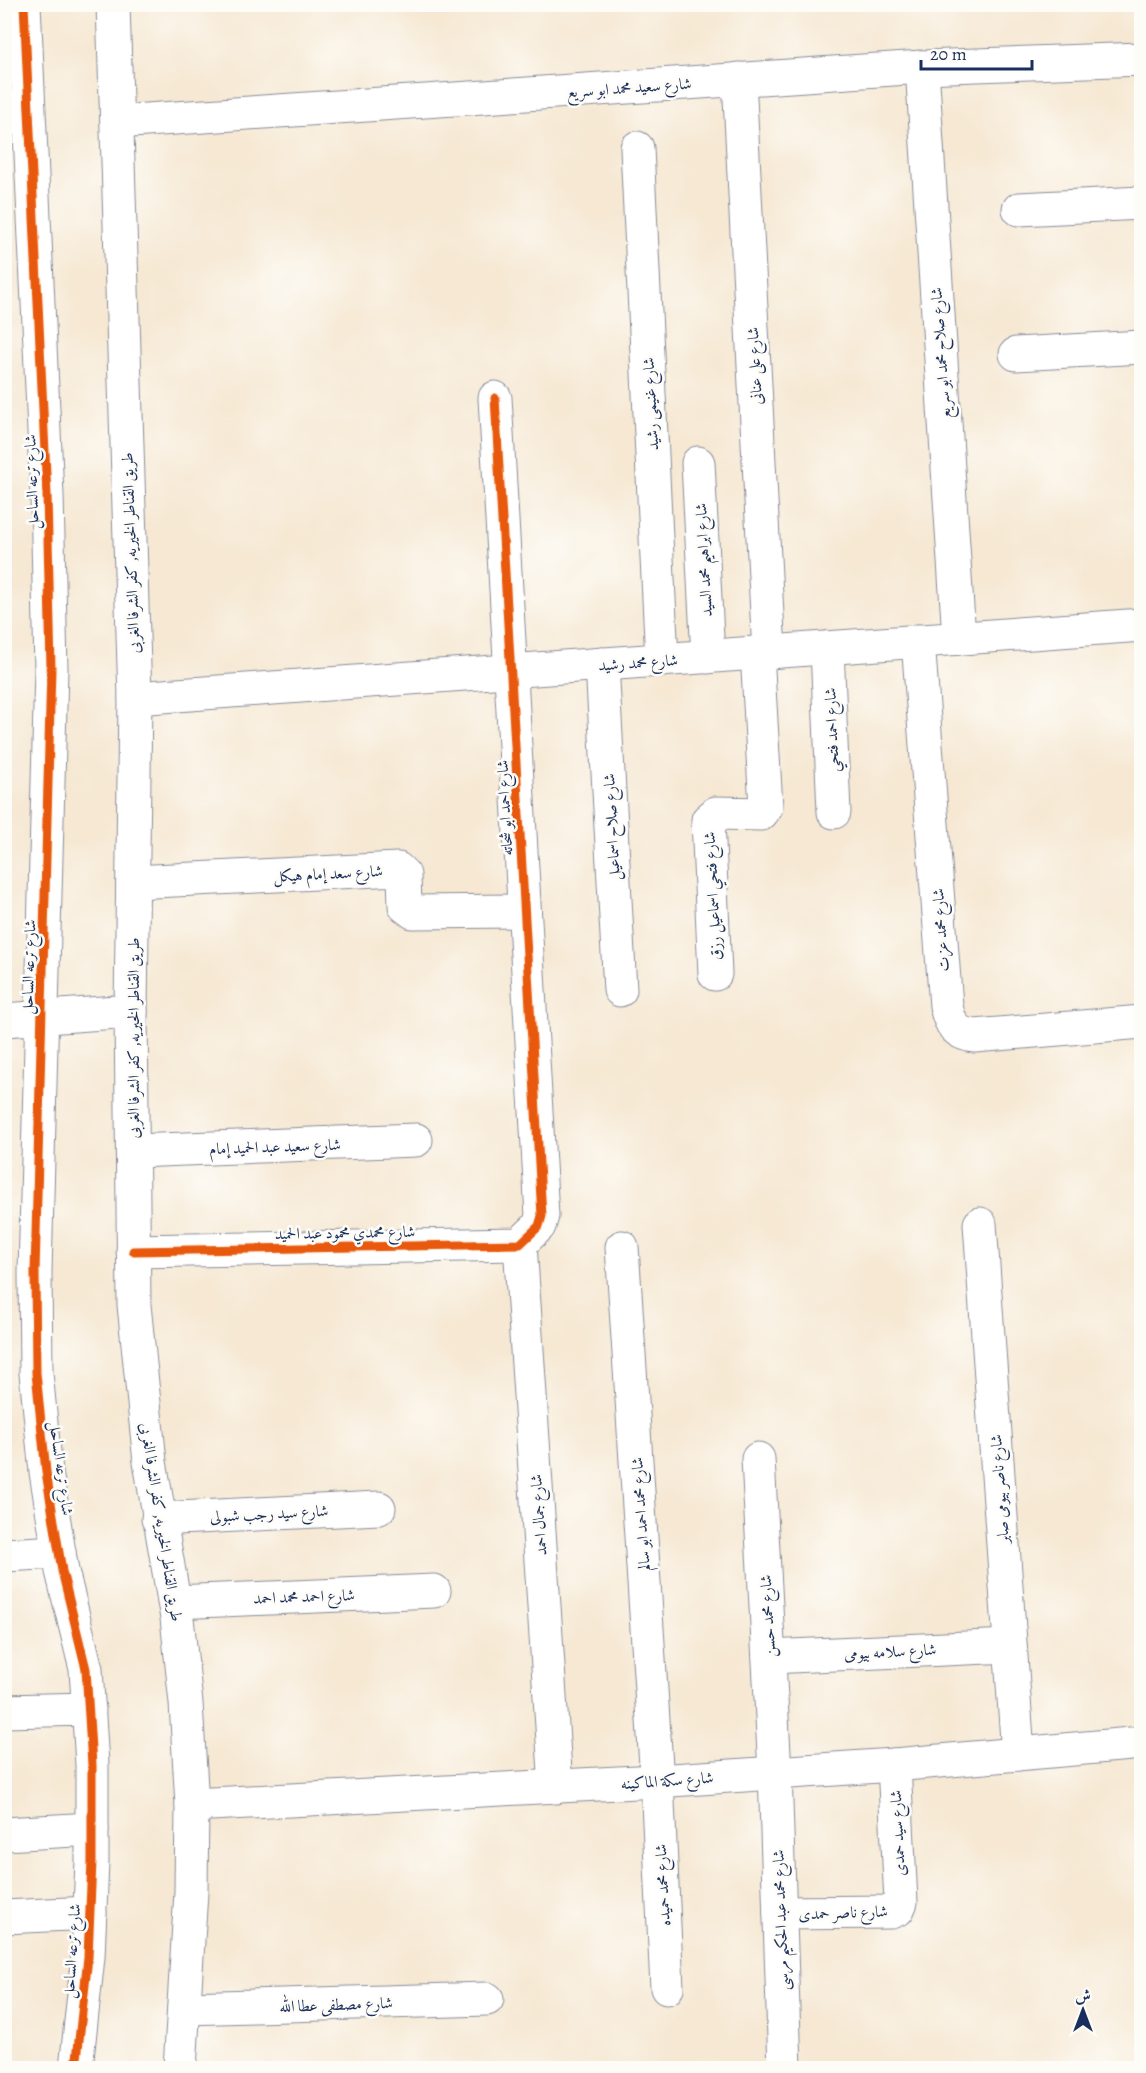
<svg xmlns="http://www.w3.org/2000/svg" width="1146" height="2073" viewBox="0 0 1146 2073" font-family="Alegreya,Amiri,serif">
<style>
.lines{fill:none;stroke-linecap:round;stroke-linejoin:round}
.minor-casing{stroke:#888c98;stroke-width:35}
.minor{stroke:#fff;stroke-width:33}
.cycleway-casing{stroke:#fdfcf7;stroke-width:13}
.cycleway{stroke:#e8590c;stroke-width:9}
.labels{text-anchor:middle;stroke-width:5;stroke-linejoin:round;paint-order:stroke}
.street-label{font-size:16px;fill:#1b2f5e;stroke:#fdfcf7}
</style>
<rect width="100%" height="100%" fill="#fdfcf7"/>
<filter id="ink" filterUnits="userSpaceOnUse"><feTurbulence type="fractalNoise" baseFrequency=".0167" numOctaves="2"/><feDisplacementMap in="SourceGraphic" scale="12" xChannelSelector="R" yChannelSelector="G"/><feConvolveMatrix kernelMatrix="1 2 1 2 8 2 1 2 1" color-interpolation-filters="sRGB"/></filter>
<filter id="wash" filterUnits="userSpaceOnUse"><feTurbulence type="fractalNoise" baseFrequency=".008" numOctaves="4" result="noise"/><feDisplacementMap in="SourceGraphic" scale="24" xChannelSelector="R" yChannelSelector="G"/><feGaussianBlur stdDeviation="1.35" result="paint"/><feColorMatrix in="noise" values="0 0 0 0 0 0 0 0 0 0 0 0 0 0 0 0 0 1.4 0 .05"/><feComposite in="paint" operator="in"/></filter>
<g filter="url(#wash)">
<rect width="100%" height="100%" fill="#f6e8d3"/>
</g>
<g filter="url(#ink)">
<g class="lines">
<defs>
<g id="minor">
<path d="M24 4 47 495 51 669 35 1272 36 1373 46 1472 62 1571 86 1669 92 1765V1861L88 1957 76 2068"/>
<path d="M113 4 135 698 131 1011 134 1305 150 1462 177 1618 186 1703 192 1805 191 1892 180 2068"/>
<path d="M922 67 959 638"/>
<path d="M739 79 769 653"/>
<path d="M117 122 922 67 1142 59"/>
<path d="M637 148 662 660"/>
<path d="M1019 209 1142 203"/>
<path d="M1016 354 1142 347"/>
<path d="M698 463 708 657"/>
<path d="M918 641 946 1006C950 1024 955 1034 975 1036L1142 1022"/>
<path d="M827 648 834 812"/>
<path d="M602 664 620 990"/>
<path d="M135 698 1142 625"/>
<path d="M133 882 398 869 404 875 405 906 413 912 524 911"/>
<path d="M715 974 708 820 716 813 761 814 766 807 757 653"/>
<path d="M4 1020 131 1011"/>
<path d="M134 1151 416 1140"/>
<path d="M980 1224 1018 1754"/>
<path d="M520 1244 556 1787"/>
<path d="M622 1247 657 1781 667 1988"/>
<path d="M133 1251 520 1244 539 1226 542 1216 495 398"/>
<path d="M758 1459 775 1772 785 2068"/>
<path d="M158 1519 379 1508"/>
<path d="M4 1555 59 1552"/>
<path d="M174 1602 434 1591"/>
<path d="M769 1657 1010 1646"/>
<path d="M4 1711 89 1709"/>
<path d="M192 1805 657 1781 894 1765 1142 1743"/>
<path d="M4 1834 92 1829"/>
<path d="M780 1913 891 1912 898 1909 901 1902 894 1765"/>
<path d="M4 1917 90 1913"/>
<path d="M184 2008 487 1999"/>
</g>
</defs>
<use href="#minor" class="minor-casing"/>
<use href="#minor" class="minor"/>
<defs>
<g id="cycleway">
<path d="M24 4 47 495 51 669 35 1272 36 1373 46 1472 62 1571 86 1669 92 1765V1861L88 1957 76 2068"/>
<path d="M133 1251 520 1244 539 1226 542 1216 495 398"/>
</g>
</defs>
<use href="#cycleway" class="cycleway-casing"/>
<use href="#cycleway" class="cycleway"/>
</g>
</g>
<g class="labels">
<g class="street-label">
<text transform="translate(629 87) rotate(-4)" y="6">شارع سعيد محمد ابو سريع</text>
<text transform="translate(940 353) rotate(-94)" y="6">شارع صلاح محمد ابو سريع</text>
<text transform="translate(754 366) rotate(-93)" y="6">شارع على عنانى</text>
<text transform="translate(650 404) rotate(-93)" y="6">شارع غنيمى رشيد</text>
<text transform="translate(31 482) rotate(-92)" y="6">شارع ترعه الساحل</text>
<text transform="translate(130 553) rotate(-92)" y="6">طريق القناطر الخيريه, كفر الشرفا الغربى</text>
<text transform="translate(703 560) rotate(-93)" y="6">شارع ابراهيم محمد السيد</text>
<text transform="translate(638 662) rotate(-4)" y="6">شارع محمد رشيد</text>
<text transform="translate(831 730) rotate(-92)" y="6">شارع احمد فتحي</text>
<text transform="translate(504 808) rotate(-93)" y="6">شارع احمد ابو شحاته</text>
<text transform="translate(611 827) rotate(-93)" y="6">شارع صلاح اسماعيل</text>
<text transform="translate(328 873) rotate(-3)" y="6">شارع سعد إمام هيكل</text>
<text transform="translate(712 896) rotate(-93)" y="6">شارع فتحي اسماعيل رزق</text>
<text transform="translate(940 930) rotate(-94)" y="6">شارع محمد عزت</text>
<text transform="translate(28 967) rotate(-88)" y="6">شارع ترعه الساحل</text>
<text transform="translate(133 1038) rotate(-90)" y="6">طريق القناطر الخيريه, كفر الشرفا الغربى</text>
<text transform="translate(275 1146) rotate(-2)" y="6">شارع سعيد عبد الحميد إمام</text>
<text transform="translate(345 1232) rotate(-1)" y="6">شارع محمدي محمود عبد الحميد</text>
<text transform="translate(62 1468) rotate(82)" y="6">شارع ترعه الساحل</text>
<text transform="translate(999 1489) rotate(-94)" y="6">شارع ناصر بيومى صابر</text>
<text transform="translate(269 1513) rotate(-3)" y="6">شارع سيد رجب شبولى</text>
<text transform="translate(640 1514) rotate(-94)" y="6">شارع محمد احمد ابو سالم</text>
<text transform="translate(538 1515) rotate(-94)" y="6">شارع جمال احمد</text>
<text transform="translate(162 1522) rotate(81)" y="6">طريق القناطر الخيريه, كفر الشرفا الغربى</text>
<text transform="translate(304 1596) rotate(-2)" y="6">شارع احمد محمد احمد</text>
<text transform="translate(767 1616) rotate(-93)" y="6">شارع محمد حسن</text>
<text transform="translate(890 1651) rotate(-3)" y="6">شارع سلامه بيومى</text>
<text transform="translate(667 1780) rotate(-4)" y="6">شارع سكة الماكينه</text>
<text transform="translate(897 1833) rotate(-93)" y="6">شارع سيد حمدى</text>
<text transform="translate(662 1885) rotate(-93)" y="6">شارع محمد حميده</text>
<text transform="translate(843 1912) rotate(-2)" y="6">شارع ناصر حمدى</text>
<text transform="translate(780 1920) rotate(-92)" y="6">شارع محمد عبد الحكيم مرسى</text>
<text transform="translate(71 1951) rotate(-86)" y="6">شارع ترعه الساحل</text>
<text transform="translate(336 2004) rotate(-2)" y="6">شارع مصطفى عطا الله</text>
</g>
</g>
<rect width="1146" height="2073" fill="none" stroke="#fdfcf7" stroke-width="24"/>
<g transform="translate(1083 2010)" stroke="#fdfcf7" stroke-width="4.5" paint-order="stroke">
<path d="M0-4.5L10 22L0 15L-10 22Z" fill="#1b2f5e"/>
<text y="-9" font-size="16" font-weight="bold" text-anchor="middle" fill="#1b2f5e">ش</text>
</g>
<path d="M921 60v9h111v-9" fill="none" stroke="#1b2f5e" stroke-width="3"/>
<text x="930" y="60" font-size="18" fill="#1b2f5e" stroke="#fdfcf7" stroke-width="4.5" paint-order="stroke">20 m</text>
</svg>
